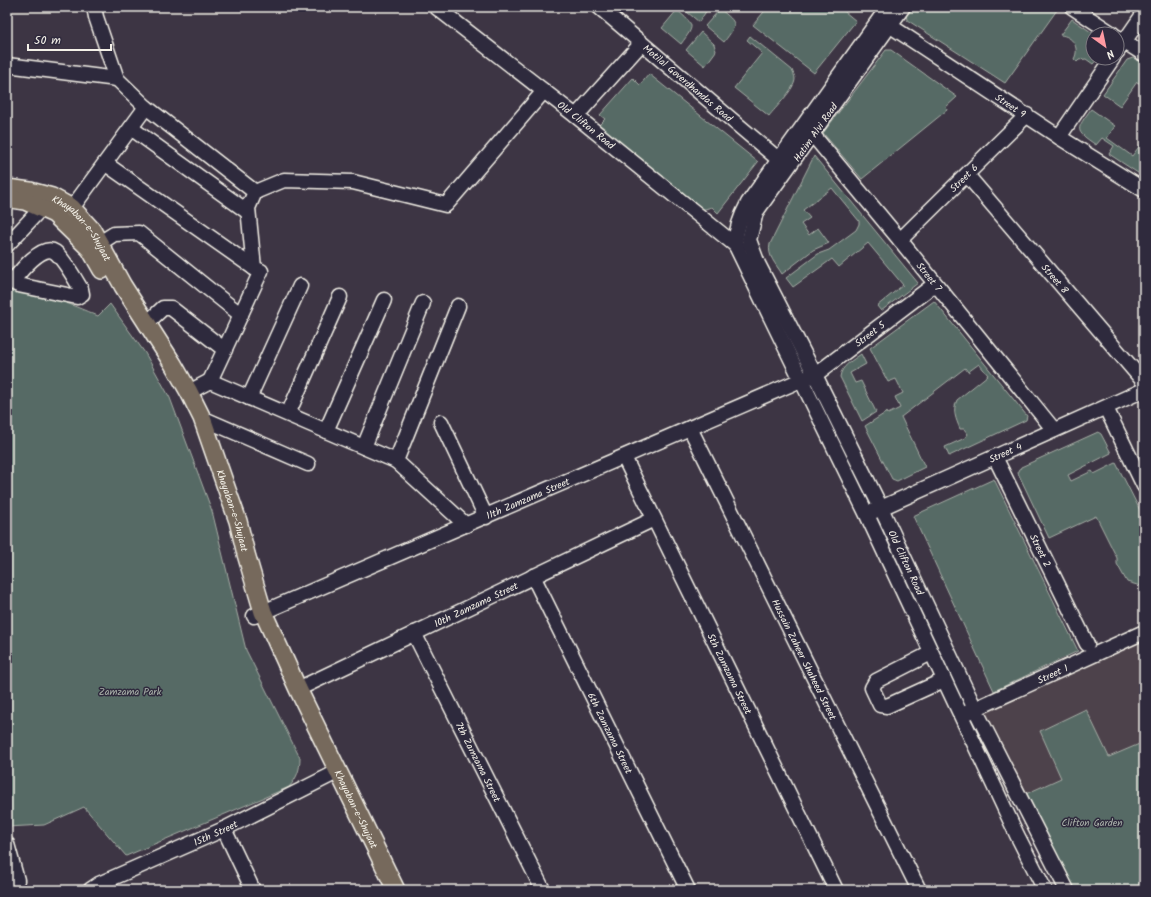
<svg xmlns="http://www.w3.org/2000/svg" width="1151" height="897" viewBox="0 0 1151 897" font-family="Kalam,sans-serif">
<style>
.built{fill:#4e424c}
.green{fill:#576b65;stroke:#a6aea6}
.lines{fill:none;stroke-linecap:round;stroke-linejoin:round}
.minor-casing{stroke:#f4f1e8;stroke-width:17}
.major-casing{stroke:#f4f1e8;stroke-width:20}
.minor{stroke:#2f2a3d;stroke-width:14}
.major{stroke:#76695c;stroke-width:17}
.labels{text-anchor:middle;stroke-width:3;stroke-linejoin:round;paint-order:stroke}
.street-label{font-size:10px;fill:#f4f1e8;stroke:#2f2a3d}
.park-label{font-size:10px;fill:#adb5ad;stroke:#2f2a3d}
</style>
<rect width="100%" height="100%" fill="#3d3544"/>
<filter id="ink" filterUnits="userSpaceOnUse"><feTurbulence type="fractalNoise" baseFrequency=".025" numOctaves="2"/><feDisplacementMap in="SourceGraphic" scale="8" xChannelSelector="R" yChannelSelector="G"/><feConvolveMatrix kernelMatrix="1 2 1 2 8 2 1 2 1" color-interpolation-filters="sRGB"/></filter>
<g filter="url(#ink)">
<path class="built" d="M1144 637V742L1019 797 975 710Z"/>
<g class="green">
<path d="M681 7H709L699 22Z"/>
<path d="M768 7H839L856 21 814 73 753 25Z"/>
<path d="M911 7H1052L1057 10 1005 83 907 20 906 14Z"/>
<path d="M720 9C738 24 738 23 724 42L705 26Z"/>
<path d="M677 10C695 26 695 25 681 44L662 28Z"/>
<path d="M1072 19 1094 34H1093V58H1098L1093 64 1086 59 1079 60 1077 62 1074 59C1080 48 1073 36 1060 35Z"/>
<path d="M701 32 714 44 716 51 705 66 686 50Z"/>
<path d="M750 36 792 70C793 73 795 76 795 79 795 89 775 108 769 116L734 88 762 53 747 40Z"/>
<path d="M886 50H891L957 97 946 107 947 110 862 179 823 133Z"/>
<path d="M1133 58 1144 64V86L1137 82 1120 106 1103 94 1127 60Z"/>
<path d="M649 74 758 162 718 213 712 207 698 211 598 126 605 119 600 115 633 78 640 85Z"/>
<path d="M1091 109 1115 126 1107 138 1132 156 1144 140V177L1109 154 1114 146 1102 138 1096 145C1074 130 1076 130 1091 109Z"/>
<path d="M814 156 918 283 881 311 877 306 903 285 868 243 839 267 832 259 793 287 786 278 818 254 829 250 856 230 859 224V221L832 188 803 210 810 218 801 224 809 235 818 228 829 243 813 250 782 274C776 264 767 256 770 244Z"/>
<path d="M7 291C38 290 70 304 98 316L110 304 145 353 170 398 212 511 246 650 300 758C300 770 297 778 289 787L126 856 84 807 44 825 7 827Z"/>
<path d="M934 301 1027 416 1026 420 949 456 945 447 965 438 968 434 964 429H960C956 419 952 411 957 400L988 375 979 364 968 372 965 368 901 417 925 467 897 481 892 479 865 426 887 412 888 414 900 408 895 397 903 393 896 379 888 382 870 348Z"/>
<path d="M861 354 866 364 850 373 855 383 861 381 876 412 862 421 840 377C841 366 853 360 861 354Z"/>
<path d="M1098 432 1101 434 1111 453 1068 475 1071 481 1092 471 1094 474 1116 463 1144 518V587L1127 582 1117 564V558L1096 516 1049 538 1018 473 1021 467Z"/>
<path d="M994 479 1078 651 994 691 913 516Z"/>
<path d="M1086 709 1109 757 1144 742V890H1067L1019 797 1061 778 1040 731Z"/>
</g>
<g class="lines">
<defs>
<g id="minor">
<path d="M94 7 96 17 117 79 146 107 255 192 248 208 254 268 261 271 210 381"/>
<path id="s1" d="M436 7 576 116 739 248"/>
<path id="s2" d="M599 7 778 159"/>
<path d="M888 7 748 203C741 216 736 229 735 244L867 515 1017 835 1045 890"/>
<path id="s3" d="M903 7 756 212 749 240 758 264 815 375 881 508 975 709 1067 890"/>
<path d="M1072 7 1113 34"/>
<path id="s4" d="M883 21 1059 137 1144 190"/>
<path d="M1117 37 1144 54"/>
<path d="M1117 52 1144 13"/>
<path d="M7 65 117 79"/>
<path d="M576 116 641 44"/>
<path d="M131 128 248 212"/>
<path id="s5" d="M808 129 900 240 1054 430"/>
<path d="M1059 137 1113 58"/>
<path d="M106 164 254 268"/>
<path id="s6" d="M967 175 1144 382"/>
<path d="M255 192 284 180 353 182 446 205 544 91"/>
<path d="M72 208 146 107"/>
<path id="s7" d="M900 240 1027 115"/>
<path d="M100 243 114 234 139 233 241 315"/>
<path d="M7 245 48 201"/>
<path d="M7 277 12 282 18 285 77 297 82 294 81 289C75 279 64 259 55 252 42 243 19 273 12 282"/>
<path d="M458 306 396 461 466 525"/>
<path d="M146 324 163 308H171L225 350"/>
<path d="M189 392 210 381 396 461"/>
<path d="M249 398 300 286"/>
<path d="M1106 408 1144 486"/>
<path d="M288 414 340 297"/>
<path d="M202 418 308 464"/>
<path d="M441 422 486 517"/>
<path id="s8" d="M690 428 919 890"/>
<path d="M326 431 384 300"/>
<path d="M364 447 423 303"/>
<path id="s9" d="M624 457 836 890"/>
<path id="s10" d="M995 457 1087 644"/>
<path id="s11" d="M872 512 1144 390"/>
<path id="s12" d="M533 576 688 890"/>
<path id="s13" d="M254 616 801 380 815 375 935 284"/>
<path id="s14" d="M414 633 543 890"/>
<path d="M931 653 876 681 872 688 880 705 887 706 944 680"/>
<path id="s15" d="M298 689 654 519"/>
<path id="s16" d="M966 713 1144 632"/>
<path d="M224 829 253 890"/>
<path d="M7 844 17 880 13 885 7 888"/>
<path id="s17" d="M90 890 99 884 224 829 339 771"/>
</g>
<g id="major">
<path id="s18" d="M7 188 30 191 52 197 72 208 92 230 123 286 173 364 189 392 202 418 227 490 238 521 246 554 263 612 298 689 396 890"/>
<path d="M12 199 25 201 54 214 90 249 102 270"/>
</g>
</defs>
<use href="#minor" class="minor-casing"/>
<use href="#major" class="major-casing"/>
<use href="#minor" class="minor"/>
<use href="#major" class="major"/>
</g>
</g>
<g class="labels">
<g class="street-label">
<text dy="4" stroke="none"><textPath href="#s2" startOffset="117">Motilal Goverdhandas Road</textPath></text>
<text dy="4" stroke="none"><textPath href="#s4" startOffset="153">Street 9</textPath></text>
<text dy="4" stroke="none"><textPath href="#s1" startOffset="191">Old Clifton Road</textPath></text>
<text transform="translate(815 132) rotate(-55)" y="4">Hatim Alvi Road</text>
<text dy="4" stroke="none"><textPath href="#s7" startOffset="89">Street 6</textPath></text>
<text dy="4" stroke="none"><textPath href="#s18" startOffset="90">Khayaban-e-Shujaat</textPath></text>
<text dy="4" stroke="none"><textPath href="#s5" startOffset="191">Street 7</textPath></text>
<text dy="4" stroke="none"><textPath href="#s6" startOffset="136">Street 8</textPath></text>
<text dy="4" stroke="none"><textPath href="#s13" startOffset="679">Street 5</textPath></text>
<text dy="4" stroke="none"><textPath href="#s11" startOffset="146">Street 4</textPath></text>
<text dy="4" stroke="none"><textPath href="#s13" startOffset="298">11th Zamzama Street</textPath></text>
<text dy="4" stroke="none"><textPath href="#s18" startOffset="414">Khayaban-e-Shujaat</textPath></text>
<text dy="4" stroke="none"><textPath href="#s10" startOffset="104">Street 2</textPath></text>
<text dy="4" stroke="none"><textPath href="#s3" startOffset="640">Old Clifton Road</textPath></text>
<text dy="4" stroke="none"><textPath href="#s15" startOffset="197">10th Zamzama Street</textPath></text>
<text dy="4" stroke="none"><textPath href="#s8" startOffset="258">Hussain Zaheer Shaheed Street</textPath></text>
<text dy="4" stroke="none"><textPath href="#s9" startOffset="241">5th Zamzama Street</textPath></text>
<text dy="4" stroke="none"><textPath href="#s16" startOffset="95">Street 1</textPath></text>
<text dy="4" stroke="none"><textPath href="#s12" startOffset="175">6th Zamzama Street</textPath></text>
<text dy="4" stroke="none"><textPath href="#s14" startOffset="144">7th Zamzama Street</textPath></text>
<text dy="4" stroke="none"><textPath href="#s18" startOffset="738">Khayaban-e-Shujaat</textPath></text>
<text dy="4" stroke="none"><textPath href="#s17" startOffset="138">15th Street</textPath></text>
</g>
<g class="park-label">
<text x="130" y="695">Zamzama Park</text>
<text x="1092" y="826">Clifton Garden</text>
</g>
</g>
<rect width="1151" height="897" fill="none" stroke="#2f2a3d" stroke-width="24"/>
<rect x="12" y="12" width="1127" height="873" fill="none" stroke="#f4f1e8" stroke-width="1.5" filter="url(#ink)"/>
<g transform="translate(1105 46) rotate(147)"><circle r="19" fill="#2f2a3d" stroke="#7e7a81"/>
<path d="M0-3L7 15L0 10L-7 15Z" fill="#ff9aa2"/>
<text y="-6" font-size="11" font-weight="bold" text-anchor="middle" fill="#f4f1e8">N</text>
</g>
<path d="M28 44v6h83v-6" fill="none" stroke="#f4f1e8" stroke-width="2"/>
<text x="34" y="44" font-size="12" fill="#f4f1e8" stroke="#2f2a3d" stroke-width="3" paint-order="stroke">50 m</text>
</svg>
